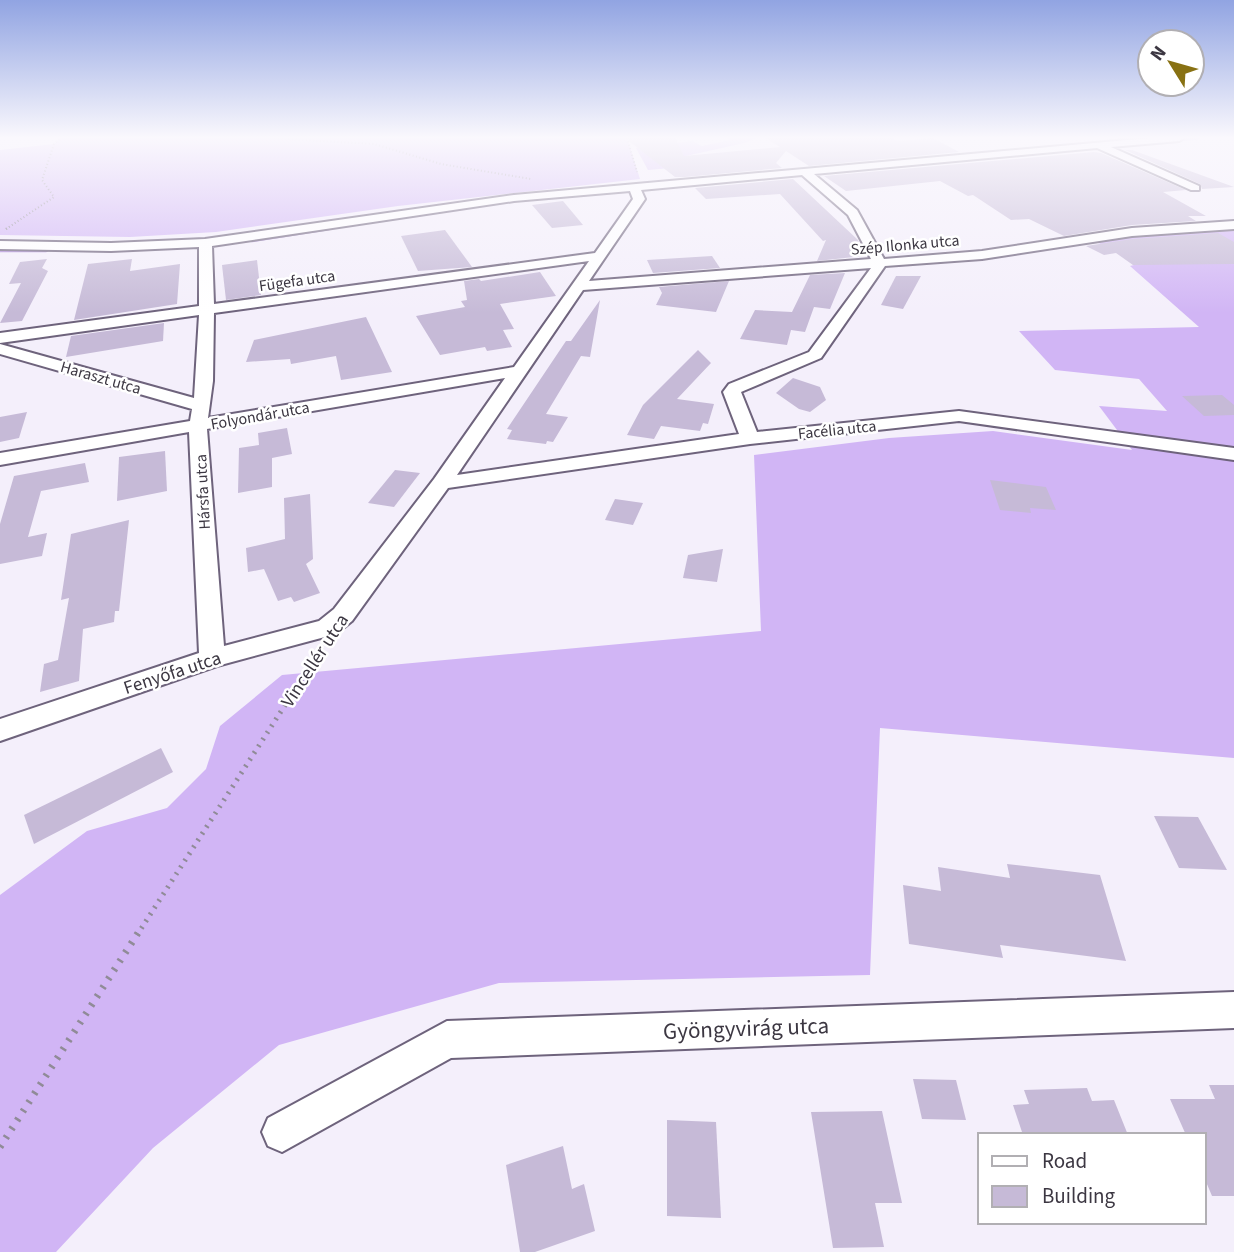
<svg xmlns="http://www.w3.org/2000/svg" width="1234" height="1252" viewBox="0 0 1234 1252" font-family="'Source Sans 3',sans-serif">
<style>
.forest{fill:#d1b5f5}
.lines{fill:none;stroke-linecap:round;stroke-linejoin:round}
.stream-far1{stroke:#ae8cd9;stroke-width:3.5}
.stream{stroke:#ae8cd9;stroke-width:4.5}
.building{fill:#c6bad7}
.minor-casing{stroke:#6e637c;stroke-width:4}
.path-far4{stroke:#908b97;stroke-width:2;stroke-dasharray:1 2.5;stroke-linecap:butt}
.path-far3{stroke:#908b97;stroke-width:2.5;stroke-dasharray:1 2.5;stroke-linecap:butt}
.path-far2{stroke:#908b97;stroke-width:4.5;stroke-dasharray:2 5;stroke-linecap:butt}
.path-far1{stroke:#908b97;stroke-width:5;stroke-dasharray:2 6;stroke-linecap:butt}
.path{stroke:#908b97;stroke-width:7;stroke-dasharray:2.5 8;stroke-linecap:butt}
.minor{fill:#fff;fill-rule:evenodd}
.labels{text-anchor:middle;stroke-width:5;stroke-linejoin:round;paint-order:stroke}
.far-street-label{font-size:16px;fill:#3c3742;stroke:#fff}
.street-label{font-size:19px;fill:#3c3742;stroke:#fff}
.near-street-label{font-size:23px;fill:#3c3742;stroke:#fff}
</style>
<rect width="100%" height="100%" fill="#f4effb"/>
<g class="forest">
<path d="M61 138H627L640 179 398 206 216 232 130 237 0 235V150L54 144Z"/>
<path d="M727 138H757L744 143 686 156 692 166 648 170 636 148 692 141 702 146 730 140Z"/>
<path d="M1234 228V758L880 728 870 975 499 983 279 1045 153 1148 56 1252H0V895L87 831 167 808 206 769 220 726 282 675 761 631 754 455 889 438 993 431 1132 450 1099 406 1167 411 1139 379 1055 370 1019 331 1199 327 1130 266 1146 262 1098 243 1146 233Z"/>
</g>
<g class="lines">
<g class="stream-far1">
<path d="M1175 140 1197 138"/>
<path d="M323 229 329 228"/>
</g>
<g class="stream">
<path d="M252 240 329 228"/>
<path d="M0 250H46"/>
</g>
</g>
<g class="building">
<path d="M625 138H675L684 156 780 147 765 138H891L897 141 933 138 959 152 809 166 786 151 776 163 782 168 685 177H675Z"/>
<path d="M1125 150H1132L1234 187 1202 189 1200 184Z"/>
<path d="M1094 152 1101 153 1186 190 1163 192 1206 216H1188L1196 221 1132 225 1064 236 1029 219 1011 220 973 195 968 196 940 181 846 191 824 176Z"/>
<path d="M793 179 858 240 863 256 817 261 826 240 823 241 780 194 706 199 695 188Z"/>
<path d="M563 201 583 225 552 228 532 205Z"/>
<path d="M445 230 472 267 418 271 401 236Z"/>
<path d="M1218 233 1234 242V264L1133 265 1116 253 1104 255 1086 246 1132 239Z"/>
<path d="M712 256 720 268 653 273 647 260Z"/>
<path d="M47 259 42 268 48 271 22 321 0 323 21 283 9 284 20 262Z"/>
<path d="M132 259 130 271 180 264 177 304 74 320 88 264Z"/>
<path d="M257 260 261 295 226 300 222 265Z"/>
<path d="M540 272 556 296 500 304 514 329 503 330 512 347 487 351 485 347 440 355 416 316 465 307 461 301 467 300 464 281 479 279 481 281Z"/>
<path d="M845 273 830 309 814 307 805 332 791 330 787 345 740 339 755 310 792 312 810 275Z"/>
<path d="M896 276H921L903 309 881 305Z"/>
<path d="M729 281 716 312 656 305 662 293 659 287Z"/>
<path d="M600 300 590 357 581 356 546 414 568 417 553 442 547 441 546 444 507 439 512 430 507 429 566 341H571Z"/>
<path d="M366 317 392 372 341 380 336 356 291 364 290 359 246 362 254 340Z"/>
<path d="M164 323 163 341 66 357 71 336Z"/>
<path d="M698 350 711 363 677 399 714 404 708 424 703 423 700 431 661 426 654 439 627 435 643 405Z"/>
<path d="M793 378 820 387 826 400 810 412 799 409 776 393Z"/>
<path d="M1222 395 1234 405V415L1204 416 1182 396Z"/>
<path d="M27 412 19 438 0 442V417Z"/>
<path d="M287 428 292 454 272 458V487L238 493 239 448 259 445 258 433Z"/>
<path d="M165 451 167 491 117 501 119 457Z"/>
<path d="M85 463 89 482 41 491 28 537 47 533 42 556 0 564V524L14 476Z"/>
<path d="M395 470 420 473 394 507 368 503Z"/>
<path d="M990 480 1046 487 1056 510 1030 508 1031 513 1000 510Z"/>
<path d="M310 494 313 559 306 564 320 593 294 602 291 597 278 601 264 569 248 572 246 548 285 539 284 498Z"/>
<path d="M615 499 643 503 633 525 605 520Z"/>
<path d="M129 520 119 611H115L114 622 83 629 79 681 40 692 44 664 58 660 69 598 61 600 71 534Z"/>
<path d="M723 549 717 582 683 578 688 555Z"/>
<path d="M161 748 173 772 34 844 24 815Z"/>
<path d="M1154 816 1198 817 1227 870 1179 868Z"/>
<path d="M1007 864 1100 875 1126 961 1000 945 1003 958 909 944 903 885 941 891 938 867 1010 878Z"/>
<path d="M913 1079 956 1080 966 1120 922 1119Z"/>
<path d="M1209 1085H1234V1196H1212L1204 1177V1135H1186L1170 1099H1215Z"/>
<path d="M1087 1088 1092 1101 1114 1100 1128 1135H1023L1013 1105 1029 1104 1024 1090Z"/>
<path d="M882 1111 902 1203H875L884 1247 833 1248 811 1112Z"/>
<path d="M667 1120 716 1122 721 1218 667 1216Z"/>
<path d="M563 1146 572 1189 584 1184 595 1231 535 1252H520L506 1165Z"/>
</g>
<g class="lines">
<defs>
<g id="minor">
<path d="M1150 138H1184L1179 141 1111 147 1199 186V190H1191L1097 148 814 174 857 210 884 259 982 251 1132 228 1234 221V229L1132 236 982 259 885 266 821 358 741 392 757 432 959 411 1234 448V460L959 421 750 444 448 488 352 621 336 634 217 666 0 741V719L199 653 189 432 0 465V453L190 421 192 409 0 354V344L194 398 199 315 0 343V333L199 306V247L111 251 0 249V241L111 243 205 239 514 195ZM802 175 848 215 871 259 589 281 645 199 641 190ZM630 191 633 199 595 253 214 304 212 246 514 201ZM589 261 514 367 208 418 213 381 214 313ZM871 268 809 352 729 384 723 392 739 434 457 475 583 290ZM505 378 434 479 334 609 319 621 224 646 207 429Z"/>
<path d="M1234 992V1028L451 1058 282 1152 268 1146 262 1132 268 1118 447 1021Z"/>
</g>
</defs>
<use href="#minor" class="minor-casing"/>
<g class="path-far4">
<path d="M271 138 374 144 441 164 531 179"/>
<path d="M627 138 637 172"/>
<path d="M6 229 54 197 42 180 54 144 61 138"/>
</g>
<path class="path-far3" d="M6 229 9 227"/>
<path class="path-far2" d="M297 687 320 651"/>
<path class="path-far1" d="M137 935 298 685"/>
<path class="path" d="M0 1147 138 933"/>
<use href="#minor" class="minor"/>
</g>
<linearGradient id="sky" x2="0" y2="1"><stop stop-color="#91a4e2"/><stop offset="0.44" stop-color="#faf8fd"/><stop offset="1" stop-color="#faf8fd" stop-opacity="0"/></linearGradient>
<rect width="1234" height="313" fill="url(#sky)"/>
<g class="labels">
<g class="far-street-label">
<text transform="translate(905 244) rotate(-5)" y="6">Szép Ilonka utca</text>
<text transform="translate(297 280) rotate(-8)" y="6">Fügefa utca</text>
<text transform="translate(101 377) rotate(16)" y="6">Haraszt utca</text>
<text transform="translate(260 415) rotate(-10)" y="6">Folyondár utca</text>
<text transform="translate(837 429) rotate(-6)" y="6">Facélia utca</text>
<text transform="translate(202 492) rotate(-93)" y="6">Hársfa utca</text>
</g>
<g class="street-label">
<text transform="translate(314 660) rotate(-57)" y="7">Vincellér utca</text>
<text transform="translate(172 672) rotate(-18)" y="7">Fenyőfa utca</text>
</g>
<g class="near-street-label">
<text transform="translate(746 1028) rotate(-2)" y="8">Gyöngyvirág utca</text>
</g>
</g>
<rect x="978" y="1133" width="228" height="91" fill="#ffffff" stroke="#b1afb3" stroke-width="2"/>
<rect x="992" y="1156" width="35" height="10" fill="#ffffff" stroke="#b1afb3" stroke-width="2"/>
<text x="1042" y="1168" font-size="21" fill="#3c3742">Road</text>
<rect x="992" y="1186" width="35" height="21" fill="#c6bad7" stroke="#b1afb3" stroke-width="2"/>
<text x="1042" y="1203" font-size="21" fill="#3c3742">Building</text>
<g transform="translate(1171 63) rotate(307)"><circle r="33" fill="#ffffff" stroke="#b1afb3" stroke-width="2"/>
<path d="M0-5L12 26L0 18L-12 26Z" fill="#887113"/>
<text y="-10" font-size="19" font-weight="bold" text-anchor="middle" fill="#3c3742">N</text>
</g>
</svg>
